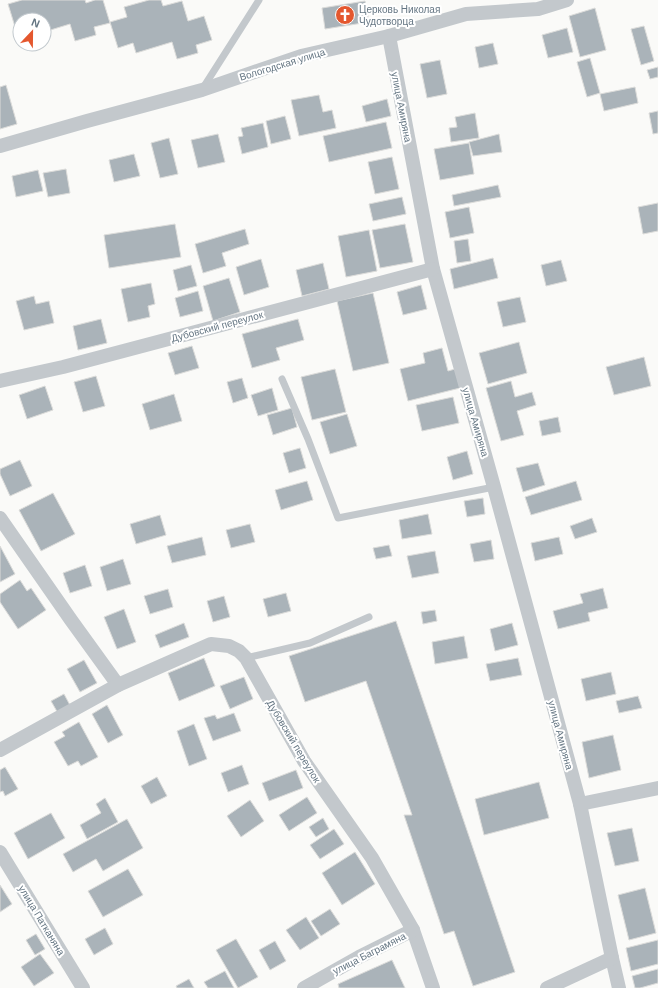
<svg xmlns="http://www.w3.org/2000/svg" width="658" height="988" viewBox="0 0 658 988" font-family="Helvetica,sans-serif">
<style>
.building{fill:#aab3b9;stroke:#dcdcda}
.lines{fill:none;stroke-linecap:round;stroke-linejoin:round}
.lane{stroke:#c3c8cc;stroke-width:7}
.street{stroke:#c3c8cc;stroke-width:14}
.labels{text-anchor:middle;stroke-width:4;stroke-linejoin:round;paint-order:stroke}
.poi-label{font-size:10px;fill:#657683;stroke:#fff;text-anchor:start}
.street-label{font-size:10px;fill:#657683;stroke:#fff}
</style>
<rect width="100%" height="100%" fill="#fafaf8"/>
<g class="building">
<path d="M22 0H85L86 3 95 0H103L110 23 94 27 96 35 75 41 70 24 44 32V20H20V28L16 30 8 4Z"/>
<path d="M149 0H161L163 6 182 1 188 21 204 16 212 40 196 45 198 53 177 59 172 42 136 53 133 43 118 48 110 22 127 17 124 7Z"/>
<path d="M365 1 369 22 325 29 322 8Z"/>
<path d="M595 8 606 50 580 57 569 16Z"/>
<path d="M644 26 654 61 641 65 631 29Z"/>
<path d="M567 28 573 52 548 58 542 35Z"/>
<path d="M493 43 498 64 479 68 475 47Z"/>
<path d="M590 58 600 93 587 97 577 62Z"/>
<path d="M440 60 447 94 427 98 420 64Z"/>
<path d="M658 67V77L650 79 647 70Z"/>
<path d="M6 85 17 124 0 129V87Z"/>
<path d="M635 87 638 103 604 111 600 94Z"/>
<path d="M319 95 323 112 332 110 336 128 299 136 291 100Z"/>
<path d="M387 99 391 116 366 122 362 106Z"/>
<path d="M658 111V133L653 134 649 113Z"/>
<path d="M475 113 479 138 451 142 449 128 457 127 455 117Z"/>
<path d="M285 116 291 139 271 144 266 121Z"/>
<path d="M386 122 392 148 329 162 323 136Z"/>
<path d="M263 123 268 147 242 154 238 137 243 136 241 128Z"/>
<path d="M218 134 225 162 198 168 191 140Z"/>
<path d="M499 134 502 152 473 156 469 142Z"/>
<path d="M169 138 178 174 160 178 151 143Z"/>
<path d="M469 143 474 174 440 180 434 149Z"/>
<path d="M134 154 140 176 114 182 109 160Z"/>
<path d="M392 157 399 189 375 194 368 162Z"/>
<path d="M66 169 70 193 48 197 43 173Z"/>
<path d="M38 170 43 191 16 197 12 176Z"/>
<path d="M498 185 501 197 454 206 452 195Z"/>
<path d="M402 197 406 214 373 221 369 204Z"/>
<path d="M658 203V231L643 234 638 207Z"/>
<path d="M469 207 474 233 450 238 445 212Z"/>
<path d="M175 224 181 257 109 268 104 235Z"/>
<path d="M405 224 413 262 380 268 372 230Z"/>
<path d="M245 229 249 244 222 253 226 266 203 273 195 244Z"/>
<path d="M369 230 377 271 346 277 338 236Z"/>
<path d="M468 239 471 261 457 263 454 241Z"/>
<path d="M493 258 498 278 454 289 450 269Z"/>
<path d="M261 259 269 287 244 295 236 267Z"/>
<path d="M561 260 567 281 546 286 541 265Z"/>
<path d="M323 263 329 289 302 296 296 270Z"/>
<path d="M191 265 197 286 178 291 173 270Z"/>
<path d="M229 278 240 312 213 321 203 286Z"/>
<path d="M151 283 155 304 148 306 150 317 128 322 121 289Z"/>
<path d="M421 285 427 309 403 315 397 292Z"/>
<path d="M198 291 203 311 180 317 175 298Z"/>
<path d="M373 293 389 363 353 371 337 301Z"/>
<path d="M34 296 36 304 49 301 54 323 24 330 16 301Z"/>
<path d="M520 297 526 322 503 327 497 302Z"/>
<path d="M101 319 107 343 78 350 73 326Z"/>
<path d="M298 319 304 340 276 348 280 360 252 368 242 334Z"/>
<path d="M519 342 527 373 488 384 479 353Z"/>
<path d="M192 346 199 368 175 375 168 353Z"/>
<path d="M442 348 448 371 455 369 460 388 408 401 400 369 425 363 423 353Z"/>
<path d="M644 357 651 386 614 395 606 367Z"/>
<path d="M335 369 346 412 312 420 301 377Z"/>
<path d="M96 376 105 406 83 412 74 382Z"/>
<path d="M242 378 248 398 233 403 227 382Z"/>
<path d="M511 381 515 397 532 392 536 405 517 411 524 435 501 441 486 388Z"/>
<path d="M45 386 53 410 27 419 19 395Z"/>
<path d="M272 388 278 410 258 416 251 395Z"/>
<path d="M174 394 182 421 150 430 142 404Z"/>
<path d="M453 397 459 423 422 431 416 405Z"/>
<path d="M292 408 297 427 273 435 267 415Z"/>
<path d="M347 414 357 446 330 454 320 422Z"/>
<path d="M558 417 561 432 542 436 539 421Z"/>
<path d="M300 448 306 468 289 473 283 453Z"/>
<path d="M467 451 473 474 453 480 447 457Z"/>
<path d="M20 460 32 486 10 496 0 474V469Z"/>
<path d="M538 463 545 485 523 492 516 468Z"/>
<path d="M307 481 313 500 281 510 275 490Z"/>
<path d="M576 481 582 500 531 515 525 497Z"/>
<path d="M53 493 75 534 41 551 19 510Z"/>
<path d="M483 498 485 514 467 517 464 501Z"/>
<path d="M428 514 432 534 402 539 399 520Z"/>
<path d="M160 515 166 535 136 544 130 524Z"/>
<path d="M592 518 597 532 575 539 570 526Z"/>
<path d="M250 524 255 542 231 548 226 530Z"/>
<path d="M202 537 206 555 172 563 167 546Z"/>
<path d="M559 537 563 554 535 561 531 543Z"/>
<path d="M491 540 494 559 474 562 470 544Z"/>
<path d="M389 545 392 556 376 559 373 548Z"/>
<path d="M0 546 15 574 0 582Z"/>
<path d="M435 551 439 573 412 578 407 556Z"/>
<path d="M123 559 131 584 107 591 100 567Z"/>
<path d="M85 565 92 586 70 593 63 573Z"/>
<path d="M20 580 27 591 31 588 46 610 18 629 0 602V594Z"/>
<path d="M603 588 608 608 588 613 590 621 558 629 553 611 583 603 580 594Z"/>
<path d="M168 589 173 607 150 614 144 596Z"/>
<path d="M286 593 291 611 268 617 263 599Z"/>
<path d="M224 596 230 617 213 622 207 601Z"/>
<path d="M124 609 136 642 117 649 104 617Z"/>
<path d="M435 610 437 621 423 624 421 612Z"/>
<path d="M396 621 515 972 473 986 454 931 444 934 404 815H412L366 681 305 702 289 656Z"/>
<path d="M184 623 189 637 160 648 155 635Z"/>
<path d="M512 623 518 645 495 651 490 629Z"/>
<path d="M464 636 468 658 435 664 432 642Z"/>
<path d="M204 658 215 686 179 701 168 673Z"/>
<path d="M518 658 522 675 490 681 486 664Z"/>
<path d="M84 660 97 683 80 692 67 669Z"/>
<path d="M611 672 616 694 586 701 581 679Z"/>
<path d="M244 677 253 699 230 709 220 686Z"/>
<path d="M64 694 72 709 59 715 51 701Z"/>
<path d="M638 696 642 708 619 713 616 701Z"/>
<path d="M107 705 123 735 108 743 92 714Z"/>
<path d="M234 713 241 731 213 741 204 718 215 715 217 719Z"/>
<path d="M79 722 98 757 81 766 78 761 68 766 54 742 65 736 62 732Z"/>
<path d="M194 724 207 759 189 766 177 731Z"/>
<path d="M613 735 621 770 589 778 582 742Z"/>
<path d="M242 765 249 784 228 792 221 773Z"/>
<path d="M5 767 18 789 5 796 3 791 0 792V770Z"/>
<path d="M296 770 303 788 269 801 262 783Z"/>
<path d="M157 777 167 796 151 804 141 786Z"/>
<path d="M539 782 549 818 484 835 475 799Z"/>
<path d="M307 797 317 813 289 831 279 815Z"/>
<path d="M105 798 118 822 87 839 80 825 101 813 96 804Z"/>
<path d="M250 800 264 821 241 837 227 816Z"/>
<path d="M51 813 65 838 28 859 14 833Z"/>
<path d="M323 818 329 829 316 837 309 827Z"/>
<path d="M127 819 143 848 103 871 96 859 73 872 63 854Z"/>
<path d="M632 828 639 861 615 866 607 833Z"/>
<path d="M334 829 344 844 320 859 310 845Z"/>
<path d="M355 852 375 884 342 905 322 873Z"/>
<path d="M128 869 143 895 103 917 88 891Z"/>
<path d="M0 885 12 904 0 912Z"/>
<path d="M645 888 656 933 629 940 618 895Z"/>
<path d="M330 909 340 924 321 936 311 921Z"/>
<path d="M306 917 319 938 300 950 286 930Z"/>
<path d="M105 928 113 944 94 955 85 939Z"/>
<path d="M36 934 45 949 35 955 26 940Z"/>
<path d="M236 939 258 977 238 988 216 950Z"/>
<path d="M658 940V964L631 971 626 948Z"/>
<path d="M275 941 286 961 270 970 259 950Z"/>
<path d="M40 954 54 973 34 986 21 967Z"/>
<path d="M392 960 405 988H339L338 984Z"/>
<path d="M658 969V983L640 988H635L632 976Z"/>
<path d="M225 971 234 988H208L204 982Z"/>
<path d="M189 979 194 988H177L176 986Z"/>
</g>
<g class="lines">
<g class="lane">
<path d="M203 88 259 0"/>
<path d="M282 379 308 439 338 518 494 487"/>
<path d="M246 658 310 643 369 617"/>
</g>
<g class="street">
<path d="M389 36 433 269 494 487 580 804 612 958 619 988"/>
<path d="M0 146 87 121 202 90 301 56 389 36 466 14 538 9 567 0"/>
<path d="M0 381 63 367 433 269"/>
<path d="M0 518 71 620 118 685"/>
<path d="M0 750 118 685 211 644 229 646 239 651 246 658 304 761 372 858 413 930 433 988"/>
<path d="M580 804 658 788"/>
<path d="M0 852 83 988"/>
<path d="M304 988 359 957 413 930"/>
<path d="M547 988 612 958"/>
</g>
</g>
<defs>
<symbol id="church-disc" viewBox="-11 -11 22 22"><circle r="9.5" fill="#e4572e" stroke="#fff"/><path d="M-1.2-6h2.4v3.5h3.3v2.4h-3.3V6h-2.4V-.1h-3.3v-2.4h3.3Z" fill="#fff"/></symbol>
</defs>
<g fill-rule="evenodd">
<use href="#church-disc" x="334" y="4" width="22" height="22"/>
</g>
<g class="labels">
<g class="poi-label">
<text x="359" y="13">Церковь Николая<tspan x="359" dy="12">Чудотворца</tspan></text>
</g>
<g class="street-label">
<text transform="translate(282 64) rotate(-17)" y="4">Вологодская улица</text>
<text transform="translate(402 107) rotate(79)" y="4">улица Амиряна</text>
<text transform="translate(217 326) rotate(-15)" y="4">Дубовский переулок</text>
<text transform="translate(476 422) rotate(74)" y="4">улица Амиряна</text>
<text transform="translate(561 735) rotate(75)" y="4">улица Амиряна</text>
<text transform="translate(294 741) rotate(59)" y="4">Дубовский переулок</text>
<text transform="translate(42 920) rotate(59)" y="4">улица Патканяна</text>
<text transform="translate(369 953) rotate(-27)" y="4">улица Баграмяна</text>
</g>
</g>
<g transform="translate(32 32) rotate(22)"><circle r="19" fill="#ffffff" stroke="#c1c8cd"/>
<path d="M0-3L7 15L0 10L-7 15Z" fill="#e4572e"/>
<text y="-6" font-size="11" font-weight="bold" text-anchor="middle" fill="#657683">N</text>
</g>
</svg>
